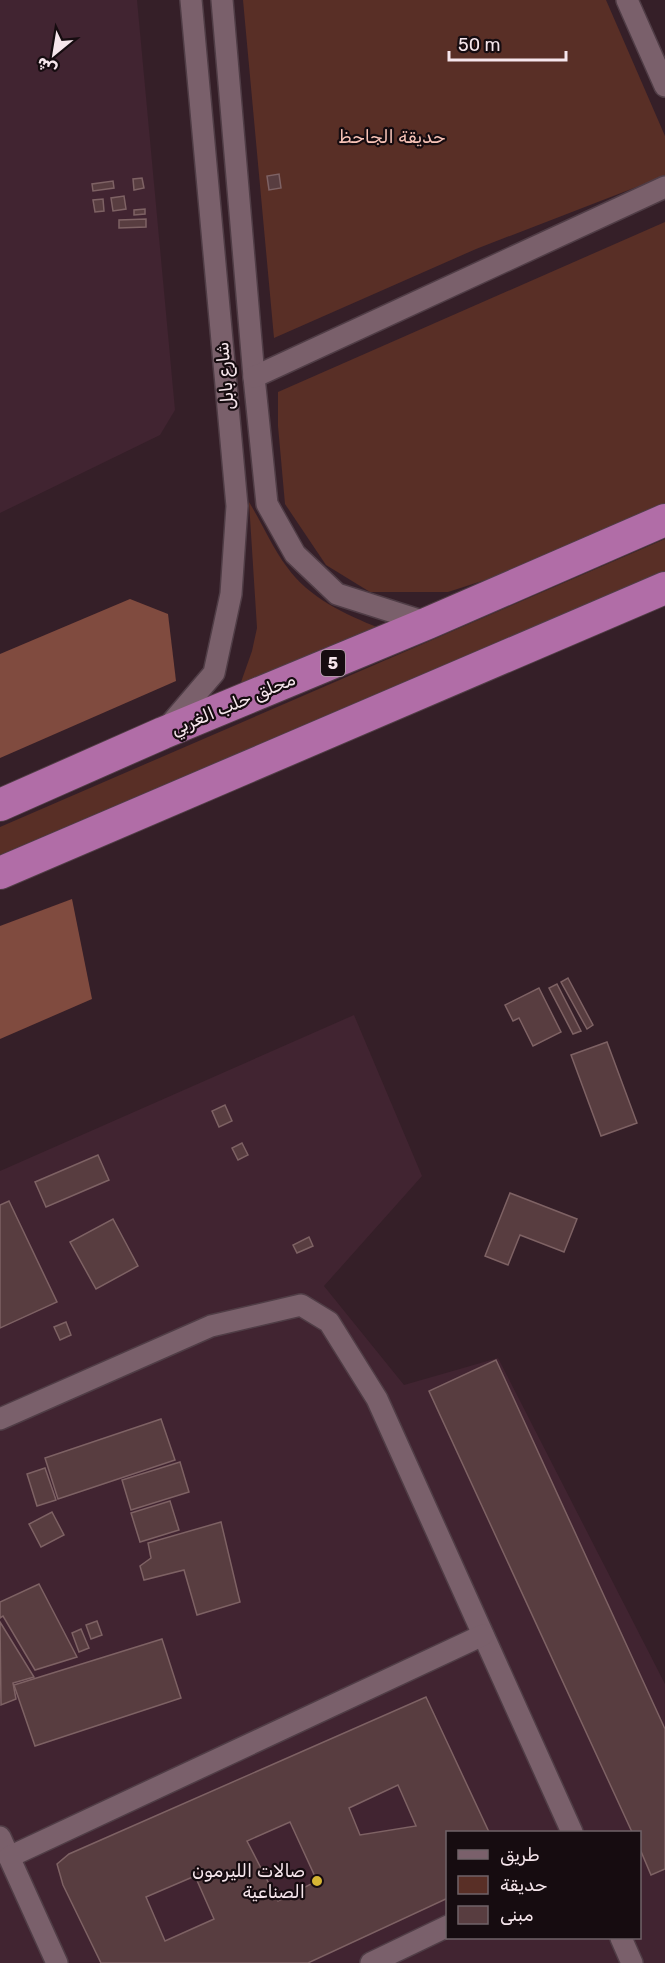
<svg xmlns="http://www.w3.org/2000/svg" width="665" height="1963" viewBox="0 0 665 1963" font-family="Rubik,'Noto Sans Arabic',sans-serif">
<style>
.built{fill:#412431;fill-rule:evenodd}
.green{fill:#592f26}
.forest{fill:#804b3f}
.building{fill:#583d40;stroke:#7e6264;stroke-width:1.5;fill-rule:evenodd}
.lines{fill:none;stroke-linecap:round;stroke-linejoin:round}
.minor-casing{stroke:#503d46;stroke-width:24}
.highway-casing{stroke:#503d46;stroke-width:34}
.minor{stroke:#7a606b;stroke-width:21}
.highway{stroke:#b16da7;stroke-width:32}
.poi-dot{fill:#d5b534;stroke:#160c10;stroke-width:2}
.labels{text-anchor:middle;stroke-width:4.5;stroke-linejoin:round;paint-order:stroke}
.shield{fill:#160c10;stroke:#b3a5aa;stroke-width:1.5}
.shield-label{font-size:16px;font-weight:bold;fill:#f6e6ec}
.park-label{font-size:18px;fill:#f9c4b8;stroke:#160c10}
.street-label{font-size:18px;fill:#f6e6ec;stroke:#160c10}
.poi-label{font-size:18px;fill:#f6e6ec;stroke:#160c10;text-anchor:end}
</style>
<rect width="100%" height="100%" fill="#351f28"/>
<g class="built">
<path d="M0 0H137L175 410 160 435 0 513Z"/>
<path d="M354 1015 422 1176 324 1286 404 1385 498 1358 665 1684V1963H0V1171ZM448 1832H640V1938H448Z"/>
</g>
<g class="green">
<path d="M243 0H606L665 136V176L476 249 274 338Z"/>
<path d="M665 222V509L557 557 448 592H370L326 565 285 504 278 426V392Z"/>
<path d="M249 502C262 523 272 547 287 567 309 598 345 614 379 628L240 685 252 651 257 628Z"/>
<path d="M665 539V571L0 855V827Z"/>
</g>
<g class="forest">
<path d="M130 599 168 614 176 681 0 758V654Z"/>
<path d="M72 899 92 999 0 1039V926Z"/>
</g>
<g class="building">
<path d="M279 174 281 188 269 190 267 176Z"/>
<path d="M142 178 144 188 134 190 133 179Z"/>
<path d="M113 181 114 188 93 191 92 184Z"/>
<path d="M124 196 126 209 113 211 111 198Z"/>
<path d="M103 199 104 211 95 212 93 200Z"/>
<path d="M145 209V214L134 215V210Z"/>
<path d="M146 219V227L119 228V220Z"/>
<path d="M568 978 593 1025 587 1029 561 982Z"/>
<path d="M557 984 581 1031 573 1034 549 988Z"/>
<path d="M539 988 561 1032 533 1046 519 1018 513 1021 505 1005Z"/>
<path d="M607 1042 637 1123 601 1136 571 1055Z"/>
<path d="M225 1105 232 1121 219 1127 212 1111Z"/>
<path d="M242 1143 248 1155 238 1160 232 1148Z"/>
<path d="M98 1155 109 1180 46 1207 35 1182Z"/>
<path d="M510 1193 577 1219 564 1252 520 1235 508 1265 485 1256Z"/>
<path d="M9 1201 57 1302 0 1328V1205Z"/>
<path d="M113 1219 138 1266 96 1289 70 1242Z"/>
<path d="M309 1237 313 1246 297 1253 293 1245Z"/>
<path d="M66 1322 71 1335 60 1340 54 1327Z"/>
<path d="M496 1360 665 1729V1869L651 1875 640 1849V1832H632L429 1391Z"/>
<path d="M161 1419 175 1460 58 1499 45 1458Z"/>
<path d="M180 1462 189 1492 131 1510 122 1480Z"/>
<path d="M45 1468 56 1500 37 1506 27 1474Z"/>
<path d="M170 1501 179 1530 140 1542 131 1513Z"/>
<path d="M52 1512 64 1535 41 1547 29 1524Z"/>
<path d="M221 1522 240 1602 197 1615 184 1570 144 1580 140 1566 151 1558 148 1543Z"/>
<path d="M39 1584 77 1657 35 1670 3 1616 0 1618V1602Z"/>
<path d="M97 1621 102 1635 91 1639 86 1625Z"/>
<path d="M0 1622 34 1677 13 1683 16 1699 1 1705Z"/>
<path d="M81 1629 89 1648 79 1652 72 1633Z"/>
<path d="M162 1639 181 1698 35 1746 14 1685Z"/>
<path d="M426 1697 489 1832H448V1898L308 1963H101L63 1885 57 1864 69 1854ZM398 1785 416 1826 360 1835 349 1808ZM290 1822 317 1881 278 1901 247 1841ZM195 1876 214 1919 165 1941 146 1897Z"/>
</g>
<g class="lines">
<defs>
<g id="minor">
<path d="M222 0 254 377 267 504 295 554 337 594 428 623"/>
<path d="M627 0 665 86"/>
<path d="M254 377 665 187"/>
<path d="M167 728 214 673 231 594 237 506 191 0"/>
<path d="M0 1419 211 1326 301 1305 329 1322 377 1399 572 1832"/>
<path d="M0 1837 9 1857"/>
<path d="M621 1938 632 1963"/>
<path d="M57 1963 9 1857 483 1635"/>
<path d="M371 1963 448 1926"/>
</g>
<g id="highway">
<path d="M0 805 163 733 428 623 665 520"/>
<path d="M0 873 665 588"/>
</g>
</defs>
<use href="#minor" class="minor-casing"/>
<use href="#highway" class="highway-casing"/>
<use href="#minor" class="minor"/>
<use href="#highway" class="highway"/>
</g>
<circle class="poi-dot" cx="317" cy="1881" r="6"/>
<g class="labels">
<rect class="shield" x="321" y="650" width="24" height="26" rx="4.5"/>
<g class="shield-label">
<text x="333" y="669">5</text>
</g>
<g class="park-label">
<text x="392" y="143">حديقة الجاحظ</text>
</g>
<g class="street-label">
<text transform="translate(225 376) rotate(-95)" y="6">شارع بابل</text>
<text transform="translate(233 704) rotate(-23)" y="6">محلق حلب الغربي</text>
</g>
<g class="poi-label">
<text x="305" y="1877">صالات الليرمون<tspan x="305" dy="21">الصناعية</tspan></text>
</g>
</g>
<rect x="446" y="1831" width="195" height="108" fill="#160c10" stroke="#706368" stroke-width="1.5"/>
<rect x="458" y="1850" width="30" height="9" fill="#7a606b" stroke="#706368" stroke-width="1.5"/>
<text x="500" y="1861" font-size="18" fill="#f6e6ec">طريق</text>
<rect x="458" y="1876" width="30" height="18" fill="#592f26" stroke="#706368" stroke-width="1.5"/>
<text x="500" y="1891" font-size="18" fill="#f6e6ec">حديقة</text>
<rect x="458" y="1906" width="30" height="18" fill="#583d40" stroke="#706368" stroke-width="1.5"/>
<text x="500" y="1921" font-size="18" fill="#f6e6ec">مبنى</text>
<g transform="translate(54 54) rotate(210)" stroke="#160c10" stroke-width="4.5" paint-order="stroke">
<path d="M0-4.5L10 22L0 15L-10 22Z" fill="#f6e6ec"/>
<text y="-9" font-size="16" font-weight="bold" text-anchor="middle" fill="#f6e6ec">ش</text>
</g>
<path d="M449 51v9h117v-9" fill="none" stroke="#f6e6ec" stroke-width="3"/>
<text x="458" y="51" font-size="18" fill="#f6e6ec" stroke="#160c10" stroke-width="4.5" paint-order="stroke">50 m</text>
</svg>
